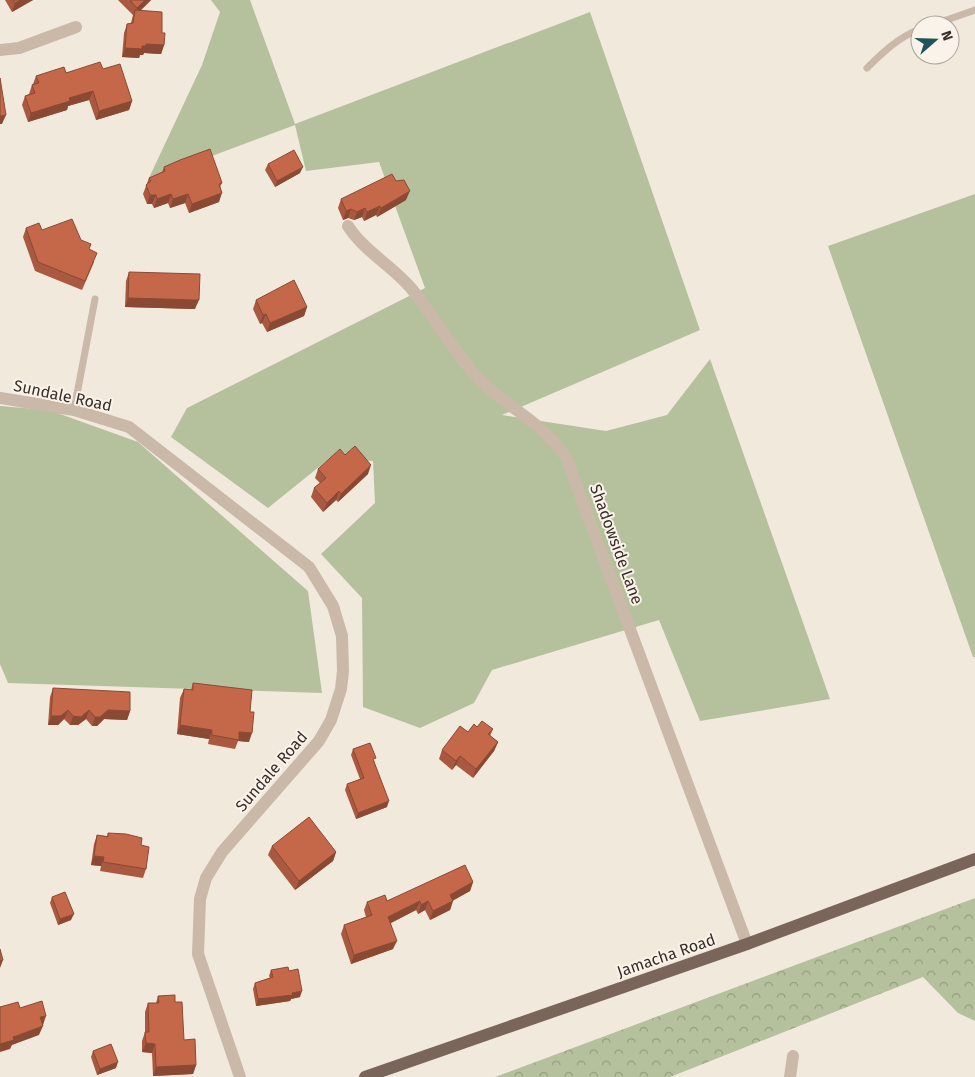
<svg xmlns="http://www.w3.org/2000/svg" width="975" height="1077" viewBox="0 0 975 1077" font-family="'Fira Sans',sans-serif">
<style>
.green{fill:#b5c19d}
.forest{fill:url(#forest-crowns)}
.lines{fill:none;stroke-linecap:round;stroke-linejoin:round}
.lane{stroke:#cab9a9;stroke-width:7}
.street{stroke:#cab9a9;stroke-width:12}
.primary{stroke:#79655a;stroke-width:12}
.wall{fill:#a9593f}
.shaded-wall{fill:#8a4933}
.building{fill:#c56849;stroke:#8a4933}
.labels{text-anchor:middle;stroke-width:4;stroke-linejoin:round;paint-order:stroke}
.street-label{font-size:16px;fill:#382e29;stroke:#faf3ea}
</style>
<defs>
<pattern id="forest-crowns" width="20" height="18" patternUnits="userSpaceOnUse" patternTransform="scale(1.25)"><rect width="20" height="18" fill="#b5c19d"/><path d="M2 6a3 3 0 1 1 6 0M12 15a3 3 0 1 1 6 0" fill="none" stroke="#949d80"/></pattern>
</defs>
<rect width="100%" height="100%" fill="#f2e9dd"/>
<g class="green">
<path d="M211 0H250L295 124 590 12 700 330 502 415 606 431 667 415 710 359 830 699 700 721 659 620 492 670 474 703 420 728 363 707 362 598 321 554 375 503 373 461 330 458 268 508 171 437 187 408 425 288 379 162 306 171 295 125 148 180 202 65 220 12Z"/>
<path d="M975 194V657H973L828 246Z"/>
<path d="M0 406 49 410 138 442 308 591 322 693 8 683 0 664Z"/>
</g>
<path class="forest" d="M975 898V1021L958 1013 923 977 670 1077H495Z"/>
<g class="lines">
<g class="lane">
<path d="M932 25 975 10"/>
<path d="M867 68C883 52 899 37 920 29"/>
<path d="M74 410 95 299"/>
</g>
<g class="street">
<path d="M0 50 19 48 76 27"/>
<path d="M348 226C364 251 391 265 410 287 439 321 458 363 493 392 521 415 543 425 566 457L747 944"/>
<path d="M0 398 74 410 129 427 309 567 333 606 342 636 343 671 341 689 331 720 319 741 222 852 206 878 200 899 198 954 240 1077"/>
<path d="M790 1077 793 1056"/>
</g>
<path class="primary" d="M365 1077 747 944 975 859"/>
</g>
<g class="wall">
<path d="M5 0H33L12 12Z"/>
<path d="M118 0H151L141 10 162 33 164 45 161 54 144 53 143 55H140L139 58 122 57 124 33 127 24 131 23 133 15Z"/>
<path d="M103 69 132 101 129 110 96 120 89 100 68 106 67 110 28 122 22 105 25 96 29 94 32 85 33 84 36 76Z"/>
<path d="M268 164 300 173 275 187 265 170Z"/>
<path d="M164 167 222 183 220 187 219 202 189 213 185 203 170 208 168 203 154 208 152 204H147L143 194 149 178 162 172Z"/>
<path d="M341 199 406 200 377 217 376 215 364 221 362 217 354 220 348 218 343 220 338 208Z"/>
<path d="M26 228 81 240 89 249 94 262 82 290 35 271 23 237Z"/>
<path d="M129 272 195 309 125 307 126 281Z"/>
<path d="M256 300 307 307 304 316 267 332 262 323 260 324 253 309Z"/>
<path d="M345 455 368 474 338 502 336 500 323 512 311 497 314 488 320 483 315 478 318 469Z"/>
<path d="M193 683 250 712 249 742 238 741 235 749 208 744 209 739 177 734 180 698 184 689 191 690Z"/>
<path d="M53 688 130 711 127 720 104 719 97 726H92L86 719 78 725H70L64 719 58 725H48L50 697Z"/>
<path d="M477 727 493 729 490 736 498 742 494 751 473 778 456 765 452 770 439 759 442 750 468 732Z"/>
<path d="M353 749 374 761 387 807 356 819 345 790 347 784 360 779 351 755Z"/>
<path d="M108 833 141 845 146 869 143 878 100 871 101 866 91 865 94 844 97 835 107 836Z"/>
<path d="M272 846 336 852 333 861 295 890 268 855Z"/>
<path d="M473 882 470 891 453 900 450 910 430 920 425 910 418 914 416 910 391 923 393 949 351 964 341 934 344 925 366 917 364 910 367 902 387 901Z"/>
<path d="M52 897 71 920 58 925 50 903Z"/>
<path d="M271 970 289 971 300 997 291 999 290 1001 256 1006 253 989 255 983 270 978 269 976Z"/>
<path d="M158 996 175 1002 184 1040 196 1065 193 1074 153 1076 152 1053 142 1052V1041L145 1032V1012L148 1003H156Z"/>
<path d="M93 1051 116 1068 97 1075 91 1057Z"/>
</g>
<g class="shaded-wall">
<path d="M21 0H33L12 12 15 3Z"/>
<path d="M145 0H151L134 17 137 8Z"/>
<path d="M146 44 164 45 161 54 144 53 143 55H140L139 58 122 57 125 48 142 46Z"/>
<path d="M93 91 89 100 68 106 67 110 28 122 31 113 69 98Z"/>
<path d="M132 101 129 110 96 120 99 111Z"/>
<path d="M6 115 2 124H0V116Z"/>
<path d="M303 167 300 173 275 187 277 181Z"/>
<path d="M410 191 406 200 377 217 381 208Z"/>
<path d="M222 193 219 202 189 213 192 204Z"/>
<path d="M171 194 168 203 154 208 157 199Z"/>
<path d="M188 194 185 203 170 208 173 199Z"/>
<path d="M150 195H156L152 204H147Z"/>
<path d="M380 206 376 215 364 221 367 212Z"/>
<path d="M365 208 362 217 354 220 357 212Z"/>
<path d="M351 209 348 218 343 220 346 211Z"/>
<path d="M128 298 199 300 195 309 125 307Z"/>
<path d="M307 307 304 316 267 332 270 323Z"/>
<path d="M266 314 262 323 260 324 263 315Z"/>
<path d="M371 465 368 474 338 502 341 494Z"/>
<path d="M339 491 336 500 323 512 327 503Z"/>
<path d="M68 710 64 719 58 725H48L51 716Z"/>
<path d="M89 710 86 719 78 725H70L73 716Z"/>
<path d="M108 710 130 711 127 720 104 719 97 726H92L95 717Z"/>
<path d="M180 725 212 730 209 739 177 734Z"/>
<path d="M239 732 252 733 249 742 238 741Z"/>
<path d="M498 742 494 751 473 778 476 769Z"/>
<path d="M460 756 456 765 452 770 456 761Z"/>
<path d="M389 801 387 807 356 819 358 813Z"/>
<path d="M336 852 333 861 295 890 299 881Z"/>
<path d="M94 856 104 857 101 866 91 865Z"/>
<path d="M473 882 470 891 447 904 450 895Z"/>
<path d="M420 901 416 910 385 926 388 917Z"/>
<path d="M428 901 425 910 418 914 421 905Z"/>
<path d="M453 901 450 910 430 920 433 911Z"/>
<path d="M74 914 71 920 58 925 60 919Z"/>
<path d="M397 941 393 949 351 964 354 955Z"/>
<path d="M3 960 0 968V961Z"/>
<path d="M302 991 300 997 291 999 290 1001 256 1006 258 999Z"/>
<path d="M46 1016 43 1025 37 1026 40 1017Z"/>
<path d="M43 1026 39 1035 12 1045 10 1049 0 1052V1044L13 1037Z"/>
<path d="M146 1043 155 1044 152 1053 142 1052Z"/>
<path d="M118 1062 116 1068 97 1075 100 1069Z"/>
<path d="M196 1065 193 1074 153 1076 156 1067Z"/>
</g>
<g class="building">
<path d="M13 0H21L15 3Z"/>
<path d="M130 0H145L137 8Z"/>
<path d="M135 10 162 12V33H165L164 45 146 44V46H142V49L125 48 127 24 133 23Z"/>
<path d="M100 62 103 69 120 64 132 101 99 111 93 91 69 98 70 101 31 113 25 96 35 93 32 85 39 83 36 76 64 67 66 73Z"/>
<path d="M0 78 6 115 0 116Z"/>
<path d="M210 149 220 177 222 183 219 184 222 193 192 204 188 194 173 199 171 194 157 199 156 195H150L146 185 151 181 149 178 165 171 164 167 180 160Z"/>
<path d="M294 150 303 167 277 181 268 164Z"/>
<path d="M392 174 396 181 404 180 410 191 381 208 380 206 367 212 365 208 357 212 351 209 346 211 341 199Z"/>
<path d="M72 219 81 240 91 244 89 249 97 253 85 281 38 262 26 228 39 223 42 230Z"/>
<path d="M129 272 200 274 199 300 128 298Z"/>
<path d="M294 280 307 307 270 323 266 314 263 315 256 300Z"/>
<path d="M355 446 371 465 341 494 339 491 327 503 314 488 326 478 318 469 340 449 345 455Z"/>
<path d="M193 683 252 690 250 712H254L252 733 239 732V740L212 735V730L180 725 184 689 193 690Z"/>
<path d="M53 688 130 692V711L108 710 100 717H95L89 710 81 717 73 716 68 710 61 716H51Z"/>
<path d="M482 721 493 729 488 734 498 742 476 769 460 756 456 761 442 750 460 726 468 732 474 724 477 727Z"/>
<path d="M370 743 376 758 373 759 389 801 358 813 347 784 364 778 353 749Z"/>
<path d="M309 817 336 852 299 881 272 846Z"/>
<path d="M108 833 126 834 142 838 141 845 149 847 146 869 103 862 104 857 94 856 97 835 108 837Z"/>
<path d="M465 865 473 882 450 895 453 901 433 911 428 901 421 905 420 901 388 917 397 941 354 955 344 925 372 915 367 902 385 895 387 901Z"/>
<path d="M65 892 74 914 60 919 52 897Z"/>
<path d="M0 949 3 960 0 961Z"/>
<path d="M288 967 289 971 298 969 302 991 292 993 293 995 258 999 255 983 273 977 271 970Z"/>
<path d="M175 995V1002H182L184 1040 195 1039 196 1065 156 1067 155 1044 146 1043 145 1032H149L148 1003H159L158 996Z"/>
<path d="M42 1001 46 1016 40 1017 43 1026 13 1037 14 1040 0 1044V1007L18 1002 20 1008Z"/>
<path d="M111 1044 118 1062 100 1069 93 1051Z"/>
</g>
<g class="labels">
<g class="street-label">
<text transform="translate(63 395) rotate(12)" y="6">Sundale Road</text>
<text transform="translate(617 544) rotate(70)" y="6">Shadowside Lane</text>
<text transform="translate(271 771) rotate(-49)" y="6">Sundale Road</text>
<text transform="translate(666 955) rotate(-19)" y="6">Jamacha Road</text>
</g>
</g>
<g transform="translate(935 40) rotate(70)"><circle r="24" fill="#faf3ea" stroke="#aca49d"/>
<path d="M0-4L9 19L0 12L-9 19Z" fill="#1f5559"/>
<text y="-8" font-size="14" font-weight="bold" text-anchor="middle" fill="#382e29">N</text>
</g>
</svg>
